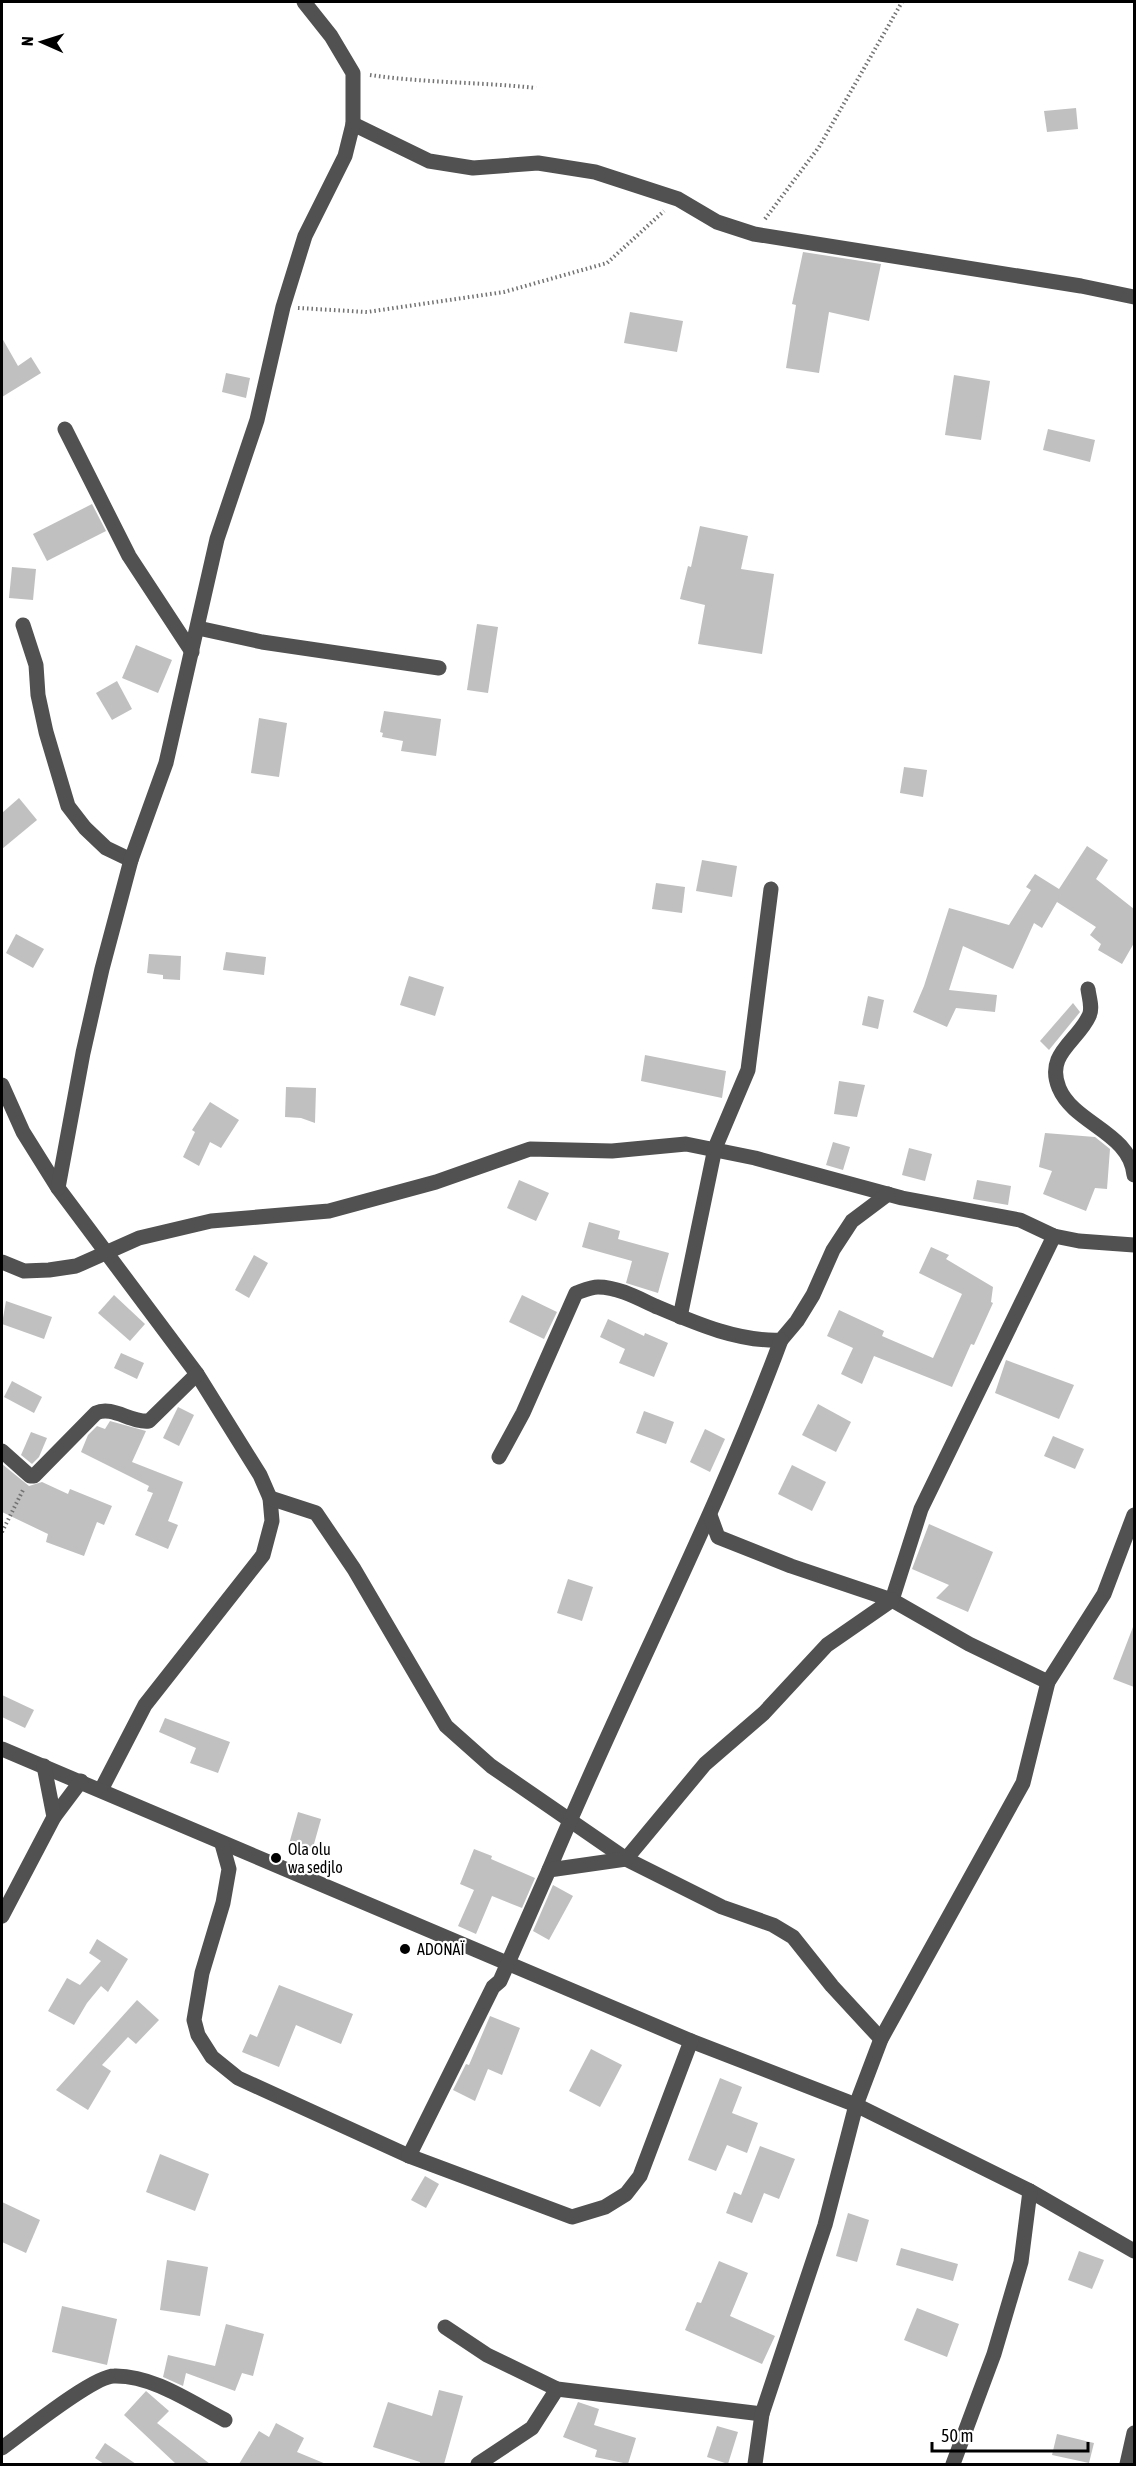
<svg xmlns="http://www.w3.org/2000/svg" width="1136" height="2466" viewBox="0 0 1136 2466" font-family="'Asap Condensed',sans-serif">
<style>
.building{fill:#c0c0c0}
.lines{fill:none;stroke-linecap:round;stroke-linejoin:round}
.path{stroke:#737373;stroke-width:4;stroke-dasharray:1.5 3;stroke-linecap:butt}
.minor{stroke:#515151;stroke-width:15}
.poi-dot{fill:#000;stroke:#fff;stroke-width:2}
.labels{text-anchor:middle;stroke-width:4.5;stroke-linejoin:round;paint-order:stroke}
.poi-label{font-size:16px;fill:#000;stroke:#fff;text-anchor:start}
</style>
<rect width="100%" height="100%" fill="#fff"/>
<g class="building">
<path d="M1076 108 1078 129 1047 132 1044 111Z"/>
<path d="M803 252 881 264 869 321 829 312 819 373 786 368 796 305 792 304Z"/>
<path d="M630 312 683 321 677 352 624 343Z"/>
<path d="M2 338 18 366 31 357 41 373 2 397Z"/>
<path d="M226 373 250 378 246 398 222 392Z"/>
<path d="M954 375 990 381 981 440 945 435Z"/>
<path d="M1048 429 1095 440 1090 462 1043 450Z"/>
<path d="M92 504 106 531 47 561 33 534Z"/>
<path d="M700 526 748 536 741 569 774 574 762 654 698 644 705 605 680 599 688 566 691 567Z"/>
<path d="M12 567 36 569 33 600 9 598Z"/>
<path d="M477 624 498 627 488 693 467 690Z"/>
<path d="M136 645 172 660 158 693 122 678Z"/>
<path d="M117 681 132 709 112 720 96 693Z"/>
<path d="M384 711 441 719 436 756 401 751 403 741 382 737 383 733 380 732Z"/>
<path d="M259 718 287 723 279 777 251 773Z"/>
<path d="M904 767 927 770 923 797 900 793Z"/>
<path d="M19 798 37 820 2 849V813Z"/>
<path d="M1087 846 1108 860 1096 879 1134 909V943L1122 964 1098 950 1101 944 1090 935 1096 927 1057 902 1042 928 1034 923 1013 969 963 946 949 990 997 995 995 1012 956 1008 947 1027 913 1012 924 986 949 908 1009 925 1031 890 1026 887 1035 874 1059 889Z"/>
<path d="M702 860 737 866 732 897 696 891Z"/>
<path d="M656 883 685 887 682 913 652 909Z"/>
<path d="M16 934 44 949 33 968 6 953Z"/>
<path d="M226 952 266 957 264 975 223 970Z"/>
<path d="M149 954 181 956 180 980 163 979V975L147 973Z"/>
<path d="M409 976 444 987 435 1016 400 1005Z"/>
<path d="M868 996 884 1000 878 1029 862 1025Z"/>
<path d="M1073 1003 1080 1012 1049 1050 1040 1041Z"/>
<path d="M645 1055 726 1071 722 1098 641 1081Z"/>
<path d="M839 1081 865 1085 857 1117 834 1114Z"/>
<path d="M286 1087 316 1088 315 1123 301 1118 285 1117Z"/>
<path d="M210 1102 239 1120 221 1148 210 1142 199 1166 183 1157 195 1132 192 1130Z"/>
<path d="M1045 1133 1095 1137 1110 1149 1107 1189 1095 1188 1086 1211 1043 1194 1052 1171 1039 1167Z"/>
<path d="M833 1142 850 1147 843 1170 826 1165Z"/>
<path d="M909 1148 932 1154 925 1181 902 1175Z"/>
<path d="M519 1180 549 1193 536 1221 507 1208Z"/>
<path d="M977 1180 1011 1186 1008 1205 973 1199Z"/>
<path d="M589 1222 620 1231 618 1239 669 1253 658 1293 626 1283 632 1261 582 1247Z"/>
<path d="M931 1247 949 1255 946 1259 993 1287 991 1302 993 1303 974 1345 971 1344 952 1387 874 1356 862 1384 841 1374 853 1348 827 1336 839 1310 884 1331 882 1336 933 1358 962 1294 919 1273Z"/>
<path d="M254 1255 268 1263 249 1298 235 1290Z"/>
<path d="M114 1295 145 1324 130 1341 98 1313Z"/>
<path d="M522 1295 557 1312 544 1339 509 1322Z"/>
<path d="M6 1301 52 1317 44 1339 2 1324Z"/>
<path d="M608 1319 644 1336 645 1333 668 1343 654 1377 619 1363 625 1349 600 1337Z"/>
<path d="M121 1353 144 1363 137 1379 114 1368Z"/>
<path d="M1006 1360 1074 1385 1059 1419 995 1393Z"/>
<path d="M12 1381 42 1397 34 1413 4 1397Z"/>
<path d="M818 1404 851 1422 836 1452 802 1435Z"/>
<path d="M178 1407 194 1415 179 1446 163 1438Z"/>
<path d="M644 1411 674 1422 666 1444 636 1433Z"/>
<path d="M110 1421 146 1431 132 1462 183 1482 168 1521 178 1525 168 1549 135 1535 153 1493 147 1491 149 1486 81 1452 88 1435 97 1426 105 1429Z"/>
<path d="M705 1429 725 1439 710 1472 690 1462Z"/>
<path d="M31 1432 47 1438 39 1457 32 1464 21 1455Z"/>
<path d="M1053 1436 1084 1449 1075 1469 1044 1456Z"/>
<path d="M2 1464 29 1486 42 1482 68 1494 70 1489 112 1506 104 1525 97 1522 84 1556 46 1542 48 1534 2 1512Z"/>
<path d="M792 1465 826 1482 812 1511 778 1494Z"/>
<path d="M929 1524 993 1552 968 1612 936 1598 949 1585 912 1569Z"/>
<path d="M568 1579 593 1587 582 1621 557 1613Z"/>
<path d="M1133 1627H1134V1687L1113 1679Z"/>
<path d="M2 1695 34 1710 25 1728 2 1717Z"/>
<path d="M165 1718 230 1742 218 1773 190 1763 196 1748 159 1732Z"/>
<path d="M298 1812 321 1819 312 1851 289 1844Z"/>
<path d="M474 1849 492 1856 491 1859 535 1878 522 1908 492 1896 476 1934 458 1926 474 1890 460 1884Z"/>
<path d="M553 1885 573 1896 549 1940 533 1931Z"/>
<path d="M97 1939 128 1959 108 1992 101 1986 87 2003 74 2025 48 2011 67 1978 80 1985 101 1961 89 1953Z"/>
<path d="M279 1985 353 2014 341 2044 296 2025 279 2067 242 2052 250 2034 257 2037Z"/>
<path d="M137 2000 159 2020 136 2044 128 2037 102 2065 111 2071 88 2110 56 2090Z"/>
<path d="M490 2016 520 2028 502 2075 488 2069 475 2101 453 2090 466 2064 469 2065Z"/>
<path d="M591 2049 622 2065 600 2107 569 2091Z"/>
<path d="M720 2078 742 2087 732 2113 758 2123 747 2153 727 2145 716 2171 688 2160Z"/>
<path d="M760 2146 795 2159 779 2199 764 2193 752 2223 726 2213 734 2192 741 2195Z"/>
<path d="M160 2154 209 2174 195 2211 146 2192Z"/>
<path d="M425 2176 439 2184 426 2208 411 2200Z"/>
<path d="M2 2202 40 2220 26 2253 2 2242Z"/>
<path d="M848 2213 869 2220 857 2262 836 2256Z"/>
<path d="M901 2248 958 2264 953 2281 896 2265Z"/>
<path d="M1079 2251 1104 2260 1092 2289 1068 2280Z"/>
<path d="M167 2260 208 2267 200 2316 160 2310Z"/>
<path d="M719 2261 748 2273 730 2316 775 2336 762 2364 685 2330 697 2302 701 2303Z"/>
<path d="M62 2306 117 2319 107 2365 52 2352Z"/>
<path d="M917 2308 959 2324 947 2357 904 2340Z"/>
<path d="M226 2324 264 2334 253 2376 242 2373 235 2391 186 2373 183 2386 163 2377 168 2355 215 2366Z"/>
<path d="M439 2390 463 2396 444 2464H420V2462L373 2447 388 2402 432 2416Z"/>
<path d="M146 2391 169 2411 157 2423 210 2464H176L124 2415Z"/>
<path d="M578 2402 599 2409 594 2425 636 2438 628 2464 595 2457 597 2450 563 2437Z"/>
<path d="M276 2423 304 2438 297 2452 326 2464H239L259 2431 269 2437Z"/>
<path d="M717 2426 738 2432 728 2464 707 2457Z"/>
<path d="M1057 2434 1094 2443 1089 2463 1052 2455Z"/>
<path d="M105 2443 136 2464H104L95 2458Z"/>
</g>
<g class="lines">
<g class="path">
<path d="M370 75C425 83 481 82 536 88"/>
<path d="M765 219 819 147 902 2"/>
<path d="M298 308 367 312 504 292 607 263 664 211"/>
<path d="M2 1532 23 1490"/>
</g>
<g class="minor">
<path d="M353 124 429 161 473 168 538 163 595 172 678 199 717 222 754 234 1081 286 1134 297"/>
<path d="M65 429 129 556 192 652"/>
<path d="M23 625 36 665 38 695 46 732 68 806 85 828 106 848 131 860"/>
<path d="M198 628 262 642 439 668"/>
<path d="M1088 989C1089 998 1093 1008 1089 1016 1077 1042 1045 1054 1059 1088 1074 1124 1130 1132 1134 1175"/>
<path d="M2 1085 23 1132 58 1188 197 1374 260 1475 270 1498 272 1521 263 1555 145 1705 101 1790"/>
<path d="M58 1188 83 1053 102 969 131 860 166 763 217 539 257 420 283 307 305 236 345 156 353 124V73L331 36 304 2"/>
<path d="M2 1262 24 1271 49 1270 76 1266 139 1238 211 1221 329 1211 436 1182 530 1149 612 1151 686 1144 755 1158 902 1198 1020 1220 1054 1236 1079 1241 1134 1245"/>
<path d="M680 1317 715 1148 748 1070 771 889"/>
<path d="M2 1451 30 1476H34L96 1413C112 1405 131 1423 149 1421L197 1374"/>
<path d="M499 1457 523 1413 576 1293C582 1291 591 1287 598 1287 618 1287 638 1298 655 1306 695 1323 738 1342 781 1340L797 1321 813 1295 833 1250 852 1221 888 1194"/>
<path d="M270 1498 316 1513 354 1569 446 1726 491 1766 626 1859 722 1907 773 1925 793 1937 832 1986 881 2039"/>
<path d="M1048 1682 969 1644 892 1600 921 1509 1054 1236"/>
<path d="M2 1749 691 2041 856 2105 1030 2191 1134 2251"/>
<path d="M54 1817 81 1781"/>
<path d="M222 1844 229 1869 223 1903 202 1973 194 2020 198 2035 212 2057 238 2078 409 2156 572 2217 605 2207 626 2194 640 2176 691 2041"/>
<path d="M549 1870C623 1692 714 1521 781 1340"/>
<path d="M2 1916 54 1817 44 1766"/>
<path d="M409 2156 493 1987 500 1981 549 1870 626 1859 705 1764 764 1713 827 1645 892 1600 791 1566 718 1537 710 1515"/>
<path d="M445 2327 487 2355 557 2389 762 2414"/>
<path d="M2 2448C23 2433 93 2376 114 2376 153 2375 192 2403 225 2420"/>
<path d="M478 2464 532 2428 557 2389"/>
<path d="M755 2464 762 2414 825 2225 856 2105 881 2039 1023 1783 1048 1682 1104 1594 1134 1515"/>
<path d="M953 2464 994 2354 1021 2262 1030 2191"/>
<path d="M1127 2464 1134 2433"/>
</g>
</g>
<g class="poi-dot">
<circle cx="276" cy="1858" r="6"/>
<circle cx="405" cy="1949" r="6"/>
</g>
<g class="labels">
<g class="poi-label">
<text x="288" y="1855">Ola olu<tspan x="288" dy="18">wa sedjlo</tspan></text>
<text x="417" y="1955">ADONAÏ</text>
</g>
</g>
<rect width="1136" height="2466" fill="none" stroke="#000000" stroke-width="6"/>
<g transform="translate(42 42) rotate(273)" stroke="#ffffff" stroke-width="4.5" paint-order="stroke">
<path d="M0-4.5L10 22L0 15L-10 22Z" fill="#000000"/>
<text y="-9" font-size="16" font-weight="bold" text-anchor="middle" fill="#000000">N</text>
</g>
<path d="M932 2442v9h156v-9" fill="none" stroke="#000000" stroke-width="3"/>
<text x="941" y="2442" font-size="18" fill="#000000" stroke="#ffffff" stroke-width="4.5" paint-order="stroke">50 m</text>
</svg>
